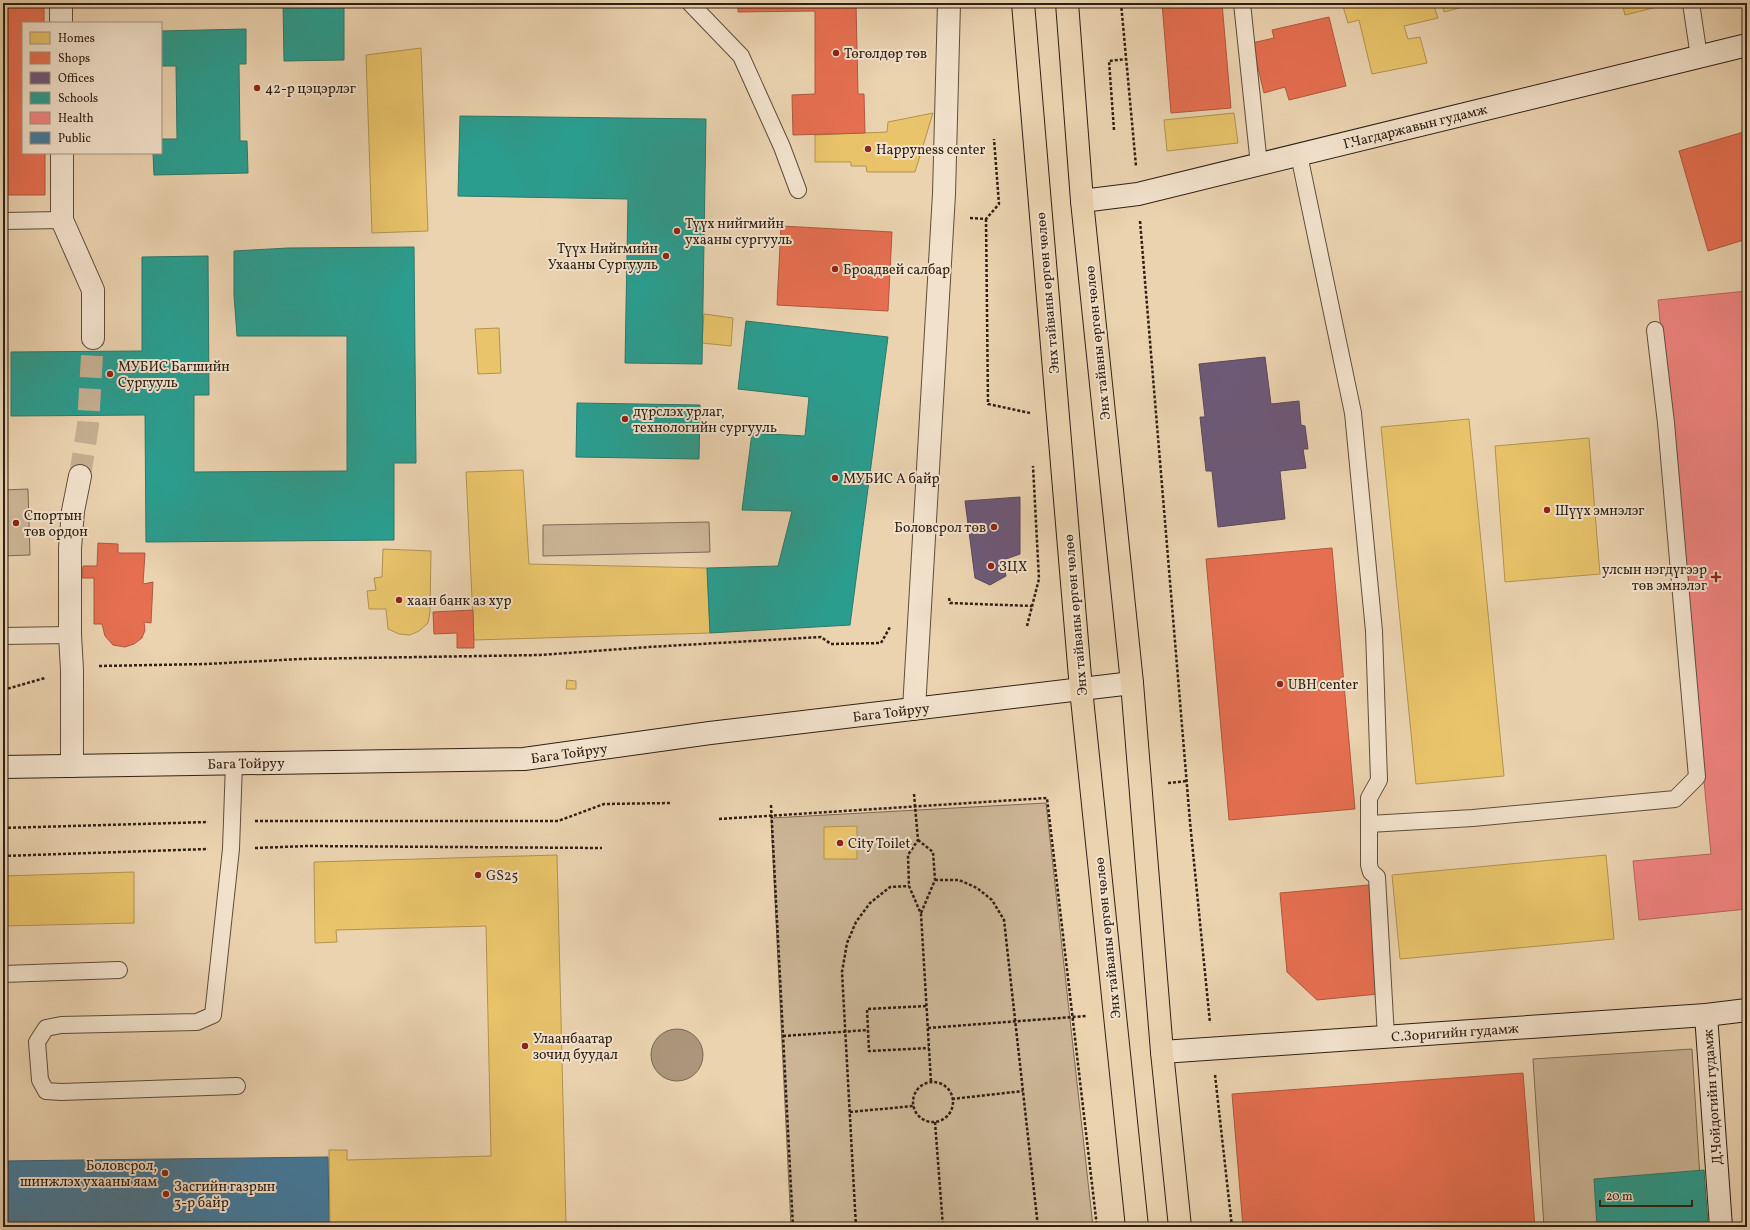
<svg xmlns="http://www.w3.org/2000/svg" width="1750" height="1230" viewBox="0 0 1750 1230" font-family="Vollkorn,serif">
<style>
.green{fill:#cbb596;stroke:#7d6a56}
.water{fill:#ab967b;stroke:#796752}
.homes{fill:#e9c46a;stroke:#b19350}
.shops{fill:#e76f51;stroke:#b0573f}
.offices{fill:#6d597a;stroke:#5a485c}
.schools{fill:#2a9d8f;stroke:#2c786a}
.health{fill:#f28482;stroke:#b86661}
.public{fill:#457b9d;stroke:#3e6074}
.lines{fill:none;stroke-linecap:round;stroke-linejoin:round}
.street-tunnel{stroke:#c5af91;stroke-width:22;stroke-dasharray:22 11;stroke-linecap:butt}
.lane-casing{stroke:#5e4d3c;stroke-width:18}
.street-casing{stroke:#5e4d3c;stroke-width:24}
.secondary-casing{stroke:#2f2015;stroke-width:24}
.highway-casing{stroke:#2f2015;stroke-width:24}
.path{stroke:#2f2015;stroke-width:2.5;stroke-dasharray:3 2;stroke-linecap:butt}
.lane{stroke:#f2e2cc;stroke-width:16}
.street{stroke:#f2e2cc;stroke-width:22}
.secondary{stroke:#f2e2cc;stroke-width:22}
.highway{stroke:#ebd3b0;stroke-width:22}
.poi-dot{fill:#8f2418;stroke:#f2e2cc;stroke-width:1.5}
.labels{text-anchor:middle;stroke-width:4;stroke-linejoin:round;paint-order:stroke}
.poi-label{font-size:14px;fill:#2f2015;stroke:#f2e2cc;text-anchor:start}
.street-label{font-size:14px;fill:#2f2015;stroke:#f2e2cc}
</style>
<rect width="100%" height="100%" fill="#ebd3b0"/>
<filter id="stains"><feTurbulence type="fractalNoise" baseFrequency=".005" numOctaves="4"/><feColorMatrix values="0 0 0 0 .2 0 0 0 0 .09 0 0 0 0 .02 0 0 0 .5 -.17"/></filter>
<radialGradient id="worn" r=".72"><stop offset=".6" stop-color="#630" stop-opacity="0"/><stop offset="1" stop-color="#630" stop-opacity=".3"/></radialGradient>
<g class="green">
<path d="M28 489 30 555 3 556V490Z"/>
<path d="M709 522 710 552 543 556V525Z"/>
<path d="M1046 803 1093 1227H791L771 818Z"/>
<path d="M1692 1049 1703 1227H1544L1533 1059Z"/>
</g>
<circle class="water" cx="677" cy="1055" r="26"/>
<g class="homes">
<path d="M1342 3H1433L1438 18 1404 26 1408 39 1420 37 1427 63 1372 74 1359 20 1348 23Z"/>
<path d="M1442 3H1478L1444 12Z"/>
<path d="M1622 3H1673L1625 15Z"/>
<path d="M421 48 428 231 372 233 366 55Z"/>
<path d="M933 113 915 172H867L866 166H851V162H815V135L887 132 888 122Z"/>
<path d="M1234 113 1238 143 1167 151 1164 120Z"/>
<path d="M704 314 733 318 731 346 702 343Z"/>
<path d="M499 328 501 373 478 374 475 329Z"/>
<path d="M1469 419 1504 776 1416 784 1381 427Z"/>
<path d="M1589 438 1600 574 1505 582 1495 446Z"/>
<path d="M523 470 529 564 707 568 710 633 474 640 466 472Z"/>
<path d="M383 549 431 551 430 612 428 623 419 631 410 635 399 634 388 629 386 609H369L367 591 376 590 374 578 382 577Z"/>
<path d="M567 680 576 681V689H566Z"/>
<path d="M857 826V859H824V827Z"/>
<path d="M557 855 566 1224 457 1227H330L329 1150H347V1160L491 1156 486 926 336 930 337 942 315 943 314 862Z"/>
<path d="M1606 855 1614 939 1400 959 1392 875Z"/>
<path d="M134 872V923L3 926V876Z"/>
</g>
<g class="shops">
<path d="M3 3H44V23H23V153H45V195H3Z"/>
<path d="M738 3H856L858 94H864L865 133 793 135 792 95 815 94V11L738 12Z"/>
<path d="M1162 3H1222L1231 108 1171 113Z"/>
<path d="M1329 17 1346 86 1289 100 1285 87 1264 93 1252 43 1274 38 1272 30Z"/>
<path d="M1747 131V239L1708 251 1679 151Z"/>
<path d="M781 226 892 232 888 311 777 305Z"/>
<path d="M98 543 118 544V553H145L143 584 153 582 151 623 144 622 145 630 142 638 134 644 125 647 113 645 105 636 102 624H94V578H82L83 566H97Z"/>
<path d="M1332 548 1355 809 1229 820 1206 559Z"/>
<path d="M473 610 474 648H457V633L434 634 433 612Z"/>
<path d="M1369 885 1378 994 1317 1000 1287 972 1280 893Z"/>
<path d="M1523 1073 1535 1227H1243L1232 1094Z"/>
</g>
<g class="offices">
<path d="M1265 357 1271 404 1299 401 1301 425 1305 426 1308 449H1303L1306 468 1280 471 1285 519 1218 527 1212 471H1206L1200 417H1205L1199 364Z"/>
<path d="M1020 497V554L1003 560 1006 576 990 585 975 578 965 501Z"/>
</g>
<g class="schools">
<path d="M283 3H344V60L284 61Z"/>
<path d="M246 29V64H239L240 141H247L248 173 154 175 153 153H161V139H177L176 66H161V31Z"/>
<path d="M460 116 706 119 702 364 625 363 628 199 458 196Z"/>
<path d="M414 247 416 463H394V540L146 542 145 415 11 416V352L142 351V257L208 256 209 395H194V472L347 471V336H237L234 295V251L288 248Z"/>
<path d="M746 321 888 337 850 625 710 633 707 568 778 566 792 511 742 510 752 433 805 436 809 397 738 389Z"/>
<path d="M577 403 700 405 699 459 576 457Z"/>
<path d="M1704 1170 1708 1225 1685 1227H1597L1594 1179Z"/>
</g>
<path class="health" d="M1747 291V909L1639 920 1633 861 1711 854 1658 300Z"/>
<path class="public" d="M328 1157 329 1227H3V1161Z"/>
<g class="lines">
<path class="street-tunnel" d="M80 476 88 425 93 338"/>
<defs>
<g id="lane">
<path d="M690 3 741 56 782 147 798 190"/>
<path d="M1242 3 1259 165"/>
<path d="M1691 3 1699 57"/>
<path d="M1299 155 1353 413 1374 631 1379 780 1369 798V865L1371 872 1377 877 1386 1037"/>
<path d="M3 221 62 220"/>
<path d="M3 636 70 635"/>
<path d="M234 763 231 849 213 1015 197 1022 61 1025 46 1028 37 1042 40 1080 46 1091 61 1092 237 1086"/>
<path d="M1369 824 1473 818 1675 799 1697 777 1666 423 1655 330"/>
<path d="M3 974 119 970"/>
</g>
<g id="street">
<path d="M61 3V23"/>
<path d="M62 153V220L93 290V338"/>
<path d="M914 709 944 194 949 3"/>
<path d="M72 766V670L70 635V548L73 511 80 476"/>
</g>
<g id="secondary">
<path d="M1082 201 1138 194 1747 45"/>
<path d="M3 767 524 759 710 733 1132 683"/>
<path d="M1706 1015 1721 1227"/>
<path d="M1162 1052 1706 1015 1747 1010"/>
</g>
<g id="highway">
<path d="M1023 3 1081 689 1137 1227"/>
<path d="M1067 3 1082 201 1132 683 1162 1052 1180 1227"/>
</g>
</defs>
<use href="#lane" class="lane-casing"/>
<use href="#street" class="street-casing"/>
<use href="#secondary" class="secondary-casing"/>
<use href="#highway" class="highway-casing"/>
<g class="path">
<path d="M1121 3 1136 166"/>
<path d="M1114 130 1109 61 1126 59"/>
<path d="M970 218 986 219 999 204 994 139"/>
<path d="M986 219 988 404 1030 413"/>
<path d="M1140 221 1190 822 1210 1023"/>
<path d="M949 598 950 603 1032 606"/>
<path d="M1027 626 1039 579 1033 466"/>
<path d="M99 666 206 664 300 659 540 655 649 647 821 637 831 644 881 643 890 627"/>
<path d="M3 690 45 678"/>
<path d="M1168 783 1187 781"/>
<path d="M914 794 918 840 908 855 909 886 921 914 931 1082"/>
<path d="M771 805 793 1227"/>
<path d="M719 819 1047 798 1097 1227"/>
<path d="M255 821H558L604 804 671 803"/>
<path d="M3 828 208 822"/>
<path d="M918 840 933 852 935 880 921 913"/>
<path d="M255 848 308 846 602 848"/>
<path d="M3 856 208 849"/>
<path d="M935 880H959L977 888 992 900 1004 920 1038 1227"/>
<path d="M926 1006 867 1009 869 1051 929 1048"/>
<path d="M928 1028 1086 1016"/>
<path d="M783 1036 868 1030"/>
<path d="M1215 1075 1232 1227"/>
<circle cx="933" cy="1102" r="20"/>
<path d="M952 1099 1023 1091"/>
<path d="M850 1112 913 1106"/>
<path d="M935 1122 943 1227"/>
<path d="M856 1227 842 972 847 943 856 922 870 903 890 887 909 886"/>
</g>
<use href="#lane" class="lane"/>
<use href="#street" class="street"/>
<use href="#secondary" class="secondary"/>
<use href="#highway" class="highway"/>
</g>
<g class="poi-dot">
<circle cx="836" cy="53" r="4"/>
<circle cx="257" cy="88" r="4"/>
<circle cx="868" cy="149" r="4"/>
<circle cx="677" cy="231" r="4"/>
<circle cx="666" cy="256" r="4"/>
<circle cx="835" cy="269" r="4"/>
<circle cx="110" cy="374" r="4"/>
<circle cx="625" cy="419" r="4"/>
<circle cx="835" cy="478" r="4"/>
<circle cx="1547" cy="510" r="4"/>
<circle cx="16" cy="523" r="4"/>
<circle cx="994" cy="527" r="4"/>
<circle cx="991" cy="566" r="4"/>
<path d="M1714 571h4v4h4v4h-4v4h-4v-4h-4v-4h4z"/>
<circle cx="399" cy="600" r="4"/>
<circle cx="1280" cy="684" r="4"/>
<circle cx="840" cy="843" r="4"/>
<circle cx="478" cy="875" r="4"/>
<circle cx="525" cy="1046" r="4"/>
<circle cx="165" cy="1173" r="4"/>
<circle cx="166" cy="1194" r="4"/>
</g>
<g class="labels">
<g class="poi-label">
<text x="844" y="58">Төгөлдөр төв</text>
<text x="265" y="93">42-р цэцэрлэг</text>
<text x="876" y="154">Happyness center</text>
<text x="685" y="228">Түүх нийгмийн<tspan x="685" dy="16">ухааны сургууль</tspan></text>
<text x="658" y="253" text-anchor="end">Түүх Нийгмийн<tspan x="658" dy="16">Ухааны Сургууль</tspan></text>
<text x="843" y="274">Броадвей салбар</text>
<text x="118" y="371">МУБИС Багшийн<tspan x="118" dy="16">Сургууль</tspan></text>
<text x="633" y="416">дүрслэх урлаг,<tspan x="633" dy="16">технологийн сургууль</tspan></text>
<text x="843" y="483">МУБИС А байр</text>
<text x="1555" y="515">Шүүх эмнэлэг</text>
<text x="24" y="520">Спортын<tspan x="24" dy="16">төв ордон</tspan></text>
<text x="986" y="532" text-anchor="end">Боловсрол төв</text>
<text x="999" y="571">ЗЦХ</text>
<text x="1707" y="574" text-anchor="end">улсын нэгдүгээр<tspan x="1707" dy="16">төв эмнэлэг</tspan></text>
<text x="407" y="605">хаан банк аз хур</text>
<text x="1288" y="689">UBH center</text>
<text x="848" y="848">City Toilet</text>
<text x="486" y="880">GS25</text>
<text x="533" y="1043">Улаанбаатар<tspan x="533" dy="16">зочид буудал</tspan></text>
<text x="157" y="1170" text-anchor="end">Боловсрол,<tspan x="157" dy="16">шинжлэх ухааны яам</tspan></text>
<text x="174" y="1191">Засгийн газрын<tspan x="174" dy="16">3-р байр</tspan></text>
</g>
<g class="street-label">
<text transform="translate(1415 126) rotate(-14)" y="5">Г.Чагдаржавын гудамж</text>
<text transform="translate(1047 293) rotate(-95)" y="5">Энх тайваны өргөн чөлөө</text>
<text transform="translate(1097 343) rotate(-96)" y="5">Энх тайвны өргөн чөлөө</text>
<text transform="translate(1075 615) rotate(-95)" y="5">Энх тайваны өргөн чөлөө</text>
<text transform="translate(891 712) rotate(-7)" y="5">Бага Тойруу</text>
<text transform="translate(569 753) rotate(-8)" y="5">Бага Тойруу</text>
<text transform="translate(246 763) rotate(-1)" y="5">Бага Тойруу</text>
<text transform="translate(1107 938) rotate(-96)" y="5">Энх тайваны өргөн чөлөө</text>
<text transform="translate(1455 1032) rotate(-4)" y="5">С.Зоригийн гудамж</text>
<text transform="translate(1712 1097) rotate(-94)" y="5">Д.Чойдогийн гудамж</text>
</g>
</g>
<rect width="1750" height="1230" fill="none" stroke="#ebd3b0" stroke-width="16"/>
<rect x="4" y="4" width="1742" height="1222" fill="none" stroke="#2f2015" stroke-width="2"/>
<rect x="8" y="8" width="1734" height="1214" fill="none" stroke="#2f2015"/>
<rect x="22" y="22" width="140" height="132" fill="#f2e2cc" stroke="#a49483"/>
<rect x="30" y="32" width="20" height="12" fill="#e9c46a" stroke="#a49483"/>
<text x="58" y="42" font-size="12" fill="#2f2015">Homes</text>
<rect x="30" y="52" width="20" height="12" fill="#e76f51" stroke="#a49483"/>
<text x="58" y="62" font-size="12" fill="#2f2015">Shops</text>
<rect x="30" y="72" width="20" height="12" fill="#6d597a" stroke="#a49483"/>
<text x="58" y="82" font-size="12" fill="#2f2015">Offices</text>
<rect x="30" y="92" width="20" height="12" fill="#2a9d8f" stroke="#a49483"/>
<text x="58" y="102" font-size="12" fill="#2f2015">Schools</text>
<rect x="30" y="112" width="20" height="12" fill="#f28482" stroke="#a49483"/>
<text x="58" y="122" font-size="12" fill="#2f2015">Health</text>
<rect x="30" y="132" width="20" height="12" fill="#457b9d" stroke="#a49483"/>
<text x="58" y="142" font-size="12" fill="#2f2015">Public</text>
<path d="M1600 1200v6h92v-6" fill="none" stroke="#2f2015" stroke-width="2"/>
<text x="1606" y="1200" font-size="12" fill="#2f2015" stroke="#f2e2cc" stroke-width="3" paint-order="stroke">20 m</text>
<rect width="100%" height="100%" filter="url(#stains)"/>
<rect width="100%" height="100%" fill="url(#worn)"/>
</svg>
